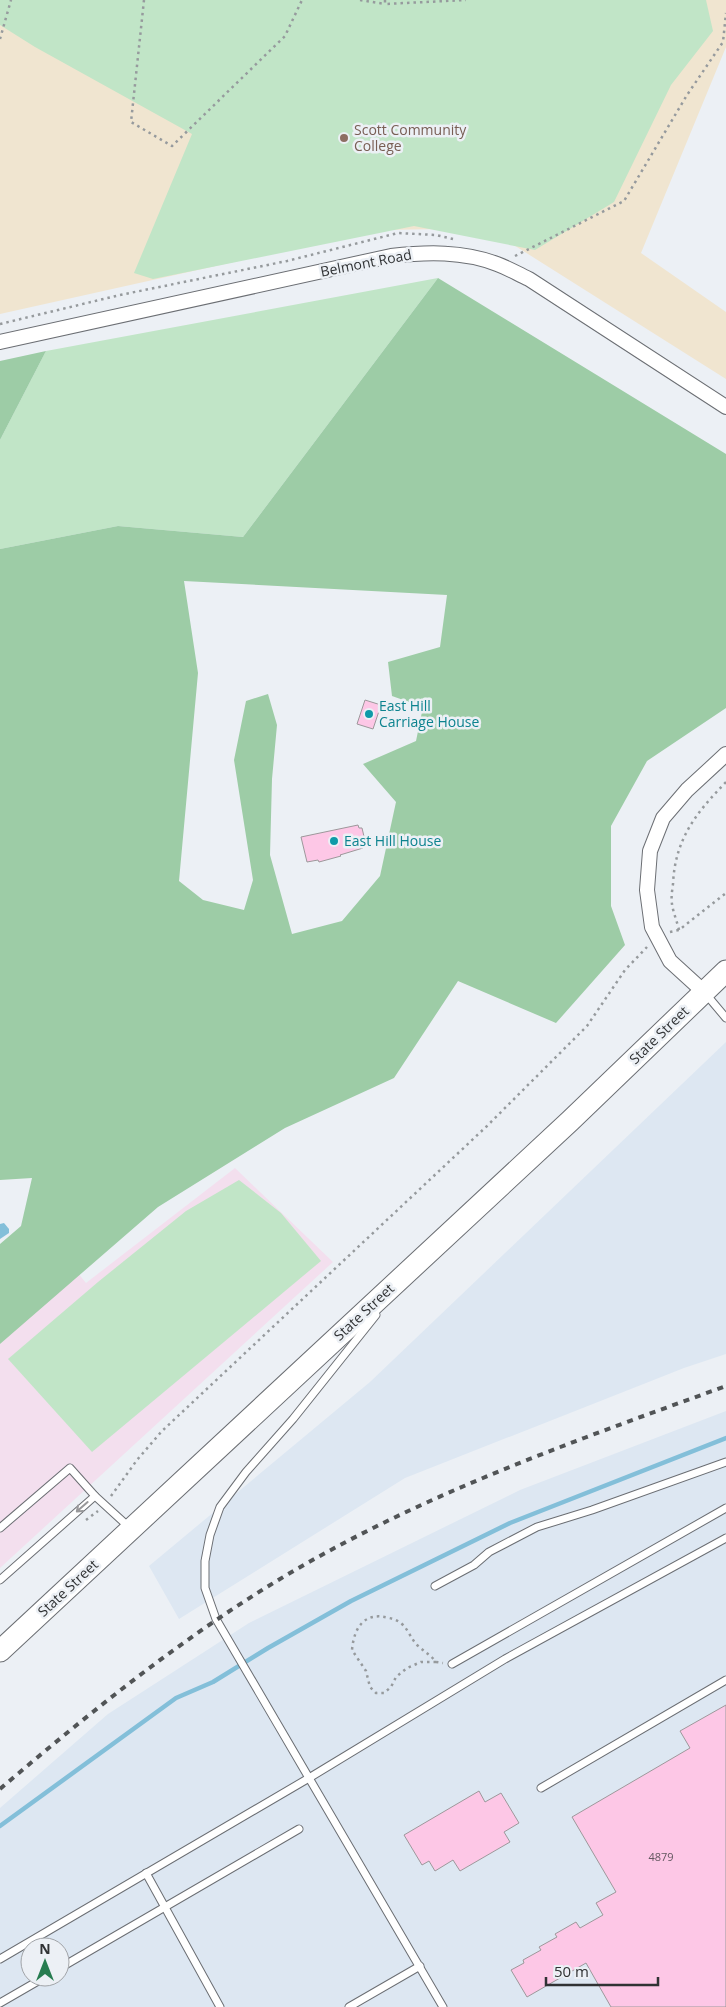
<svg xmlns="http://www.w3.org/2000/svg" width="726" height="2007" viewBox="0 0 726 2007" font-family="'Open Sans',sans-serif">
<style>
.commercial{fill:#f3dfee}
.built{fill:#dde7f2;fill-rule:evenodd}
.education{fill:#f0e5d0}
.green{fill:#c1e5c7}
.forest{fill:#9dcca6;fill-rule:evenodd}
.water{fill:#83bfd9}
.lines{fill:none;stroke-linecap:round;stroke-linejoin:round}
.stream{stroke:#83bfd9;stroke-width:4.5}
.building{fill:#fdc7e6;stroke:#9d989b}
.service-casing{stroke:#6b6e73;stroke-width:9}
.minor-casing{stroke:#6b6e73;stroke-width:16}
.primary-casing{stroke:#6b6e73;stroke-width:23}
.path{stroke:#969a9d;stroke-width:2.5;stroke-dasharray:2.5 4;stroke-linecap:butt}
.service{stroke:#fff;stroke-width:7}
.minor{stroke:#fff;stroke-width:14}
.primary{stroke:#fff;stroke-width:21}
.rail{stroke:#515456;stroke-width:4;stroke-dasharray:6 6;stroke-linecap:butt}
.oneway{stroke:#98989a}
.education-dot{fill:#8d6e63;stroke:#ecf0f5;stroke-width:2}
.culture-dot{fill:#0f9aa8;stroke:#ecf0f5;stroke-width:2}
.labels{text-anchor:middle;stroke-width:5;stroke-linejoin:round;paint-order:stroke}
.number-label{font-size:11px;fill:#635760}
.education-label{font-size:14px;fill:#785e54;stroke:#ecf0f5;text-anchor:start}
.street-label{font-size:14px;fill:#303234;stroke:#ecf0f5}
.culture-label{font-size:14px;fill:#0d838f;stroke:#ecf0f5;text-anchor:start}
</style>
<rect width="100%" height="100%" fill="#ecf0f5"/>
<path class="commercial" d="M235 1168 333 1262 0 1568V1327L74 1268 86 1283Z"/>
<g class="built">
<path d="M726 1042V1354L684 1368 405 1478 179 1619 149 1566 370 1382Z"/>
<path d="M726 1411V2007H0V1808L108 1714 249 1623 520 1490ZM30 1947H60V1977H30Z"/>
</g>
<path class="education" d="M0 0H726V47L641 253 726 312V379L509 242 446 229 377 230 0 314Z"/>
<g class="green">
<path d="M0 0H706L713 31 671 85 614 202 535 250 414 226 153 279 134 273 192 134 35 47 0 25Z"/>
<path d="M438 278 243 537 118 526 0 549V440L46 351Z"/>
<path d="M239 1180 281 1213 321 1261 92 1452 8 1359 98 1282 186 1211Z"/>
</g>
<g class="forest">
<path d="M438 278 726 454V708L647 761 611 826V906L625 945 556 1023 458 981 394 1078 285 1128 158 1207 0 1344V1244L21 1226 32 1178 0 1180V549L118 526 243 537ZM184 581 447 595 440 647 388 662 392 696 423 707 416 741 363 764 396 802 380 876 342 921 292 934 270 855 272 779 277 725 268 694 246 701 234 760 253 880 244 910 203 900 179 881 198 673Z"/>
<path d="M46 351 0 440V361Z"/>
</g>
<path class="water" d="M4 1223 9 1229V1233L0 1239V1224Z"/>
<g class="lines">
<path class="stream" d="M0 1826 176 1698 213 1682 268 1648 351 1601 510 1523 726 1438"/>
</g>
<g class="building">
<path d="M365 700 381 705 373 729 357 724Z"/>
<path d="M358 825 359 828H362L366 845 362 846 363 848 340 855 341 856 319 862 318 860 307 862 301 837Z"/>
<path d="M726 1705V2007H611L586 1963 527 1997 511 1970 524 1963 523 1960 541 1950 539 1947 557 1937 555 1934 576 1922 580 1928 603 1915 596 1903 616 1892 572 1817 690 1748 680 1731Z"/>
<path d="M479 1791 485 1802 501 1793 519 1823 504 1832 510 1842 460 1871 453 1860 435 1871 429 1861 422 1865 404 1835Z"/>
</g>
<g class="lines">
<defs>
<g id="service">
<path d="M705 993 726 1018"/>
<path d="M376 1315 293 1419 246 1472 220 1507 210 1535 205 1561V1588L216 1619 443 2007"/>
<path d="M0 1528 70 1468 95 1496"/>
<path d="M0 1580 95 1496 129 1527"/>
<path d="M435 1586 474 1565 489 1552 537 1527 592 1510 726 1462"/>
<path d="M452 1664 726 1508"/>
<path d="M541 1788 726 1680"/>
<path d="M146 1873 220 2007"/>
<path d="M0 1959 309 1778 505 1659 726 1538"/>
<path d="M60 1968 299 1829"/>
<path d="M0 2003 45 1977"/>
<path d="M349 2007 420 1966"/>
</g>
<g id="minor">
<path d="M0 342 391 256C427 252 463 251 497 264 508 268 518 274 529 279L726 407"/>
<path d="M704 992 670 961 652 927 647 890 650 851 663 818 687 790 726 754"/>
</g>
<path id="primary" d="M0 1651 570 1121 726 971"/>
</defs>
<use href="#service" class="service-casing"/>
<use href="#minor" class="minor-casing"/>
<use href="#primary" class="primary-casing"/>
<g class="path">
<path d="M144 0 131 122 172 146 285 36 302 0"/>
<path d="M360 0 385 4"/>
<path d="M385 0V4L466 0"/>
<path d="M0 39 11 0"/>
<path d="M515 256 624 201 687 95 723 42 726 13"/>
<path d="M0 324 120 295 287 261 398 233 436 235 453 239"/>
<path d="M679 930C677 921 673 912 672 904 671 898 672 891 673 884 675 839 696 813 726 782"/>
<path d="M670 932 679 930 726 893"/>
<path d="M111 1496 137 1460 162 1431 487 1126 587 1026 625 970 647 947"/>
<path d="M86 1520 98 1511"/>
<path d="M436 1662H421L407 1668 396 1677 391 1687 384 1693H376L370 1687 366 1671 352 1650C354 1627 365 1611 389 1618 394 1619 399 1621 403 1625 408 1630 411 1638 416 1644 423 1651 431 1655 436 1662L443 1663"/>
</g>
<use href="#service" class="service"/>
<use href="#minor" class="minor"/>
<use href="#primary" class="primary"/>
<path class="rail" d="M0 1789C88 1714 177 1642 275 1582 416 1496 572 1442 726 1386"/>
</g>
<defs><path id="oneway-shaft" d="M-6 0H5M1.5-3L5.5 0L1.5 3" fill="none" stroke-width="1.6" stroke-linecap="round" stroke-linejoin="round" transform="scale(1.25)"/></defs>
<use class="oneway" href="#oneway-shaft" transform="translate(82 1507) rotate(139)"/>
<circle class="education-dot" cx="344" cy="138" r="5"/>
<g class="culture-dot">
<circle cx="369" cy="714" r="5"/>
<circle cx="334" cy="841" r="5"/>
</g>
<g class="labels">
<g class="number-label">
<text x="661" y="1861">4879</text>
</g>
<g class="education-label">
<text x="354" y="135">Scott Community<tspan x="354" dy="16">College</tspan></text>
</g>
<g class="street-label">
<text transform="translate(366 263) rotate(-11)" y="5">Belmont Road</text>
<text transform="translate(659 1035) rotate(-44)" y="5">State Street</text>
<text transform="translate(364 1312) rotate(-43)" y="5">State Street</text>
<text transform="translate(68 1588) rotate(-43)" y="5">State Street</text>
</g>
<g class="culture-label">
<text x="379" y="711">East Hill<tspan x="379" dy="16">Carriage House</tspan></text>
<text x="344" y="846">East Hill House</text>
</g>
</g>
<g transform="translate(45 1962)"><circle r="24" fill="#ecf0f5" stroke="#a1a4a8"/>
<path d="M0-4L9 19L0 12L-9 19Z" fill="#277c50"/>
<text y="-8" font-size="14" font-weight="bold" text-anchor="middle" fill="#303234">N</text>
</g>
<path d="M546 1977v8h112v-8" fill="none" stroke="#303234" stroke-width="2.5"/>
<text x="554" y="1977" font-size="15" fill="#303234" stroke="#ecf0f5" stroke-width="4" paint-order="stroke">50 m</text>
</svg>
